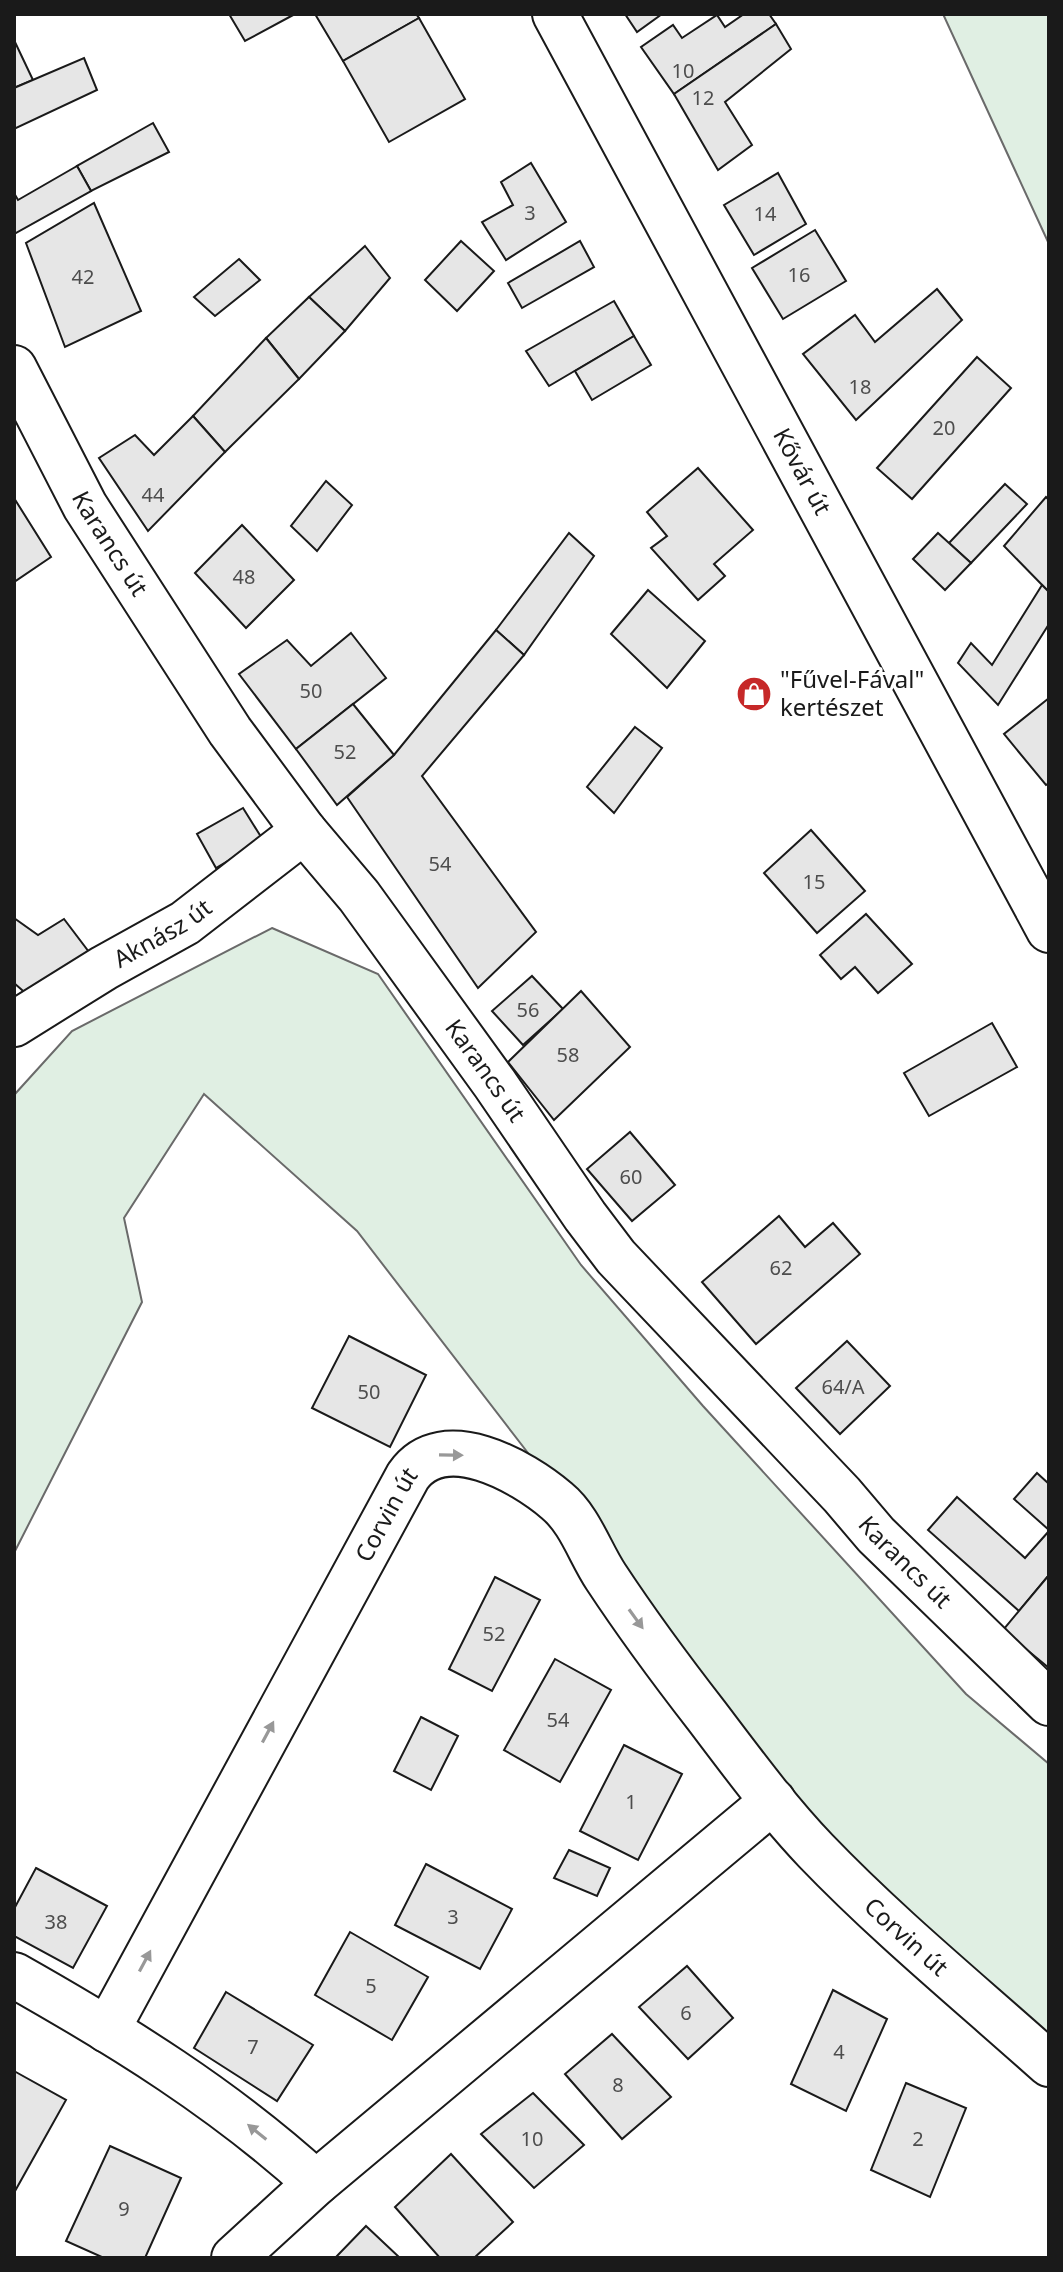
<svg xmlns="http://www.w3.org/2000/svg" width="1063" height="2272" viewBox="0 0 1063 2272" font-family="'Noto Sans',sans-serif">
<style>
.green{fill:#e0efe3;stroke:#6a6a6a;stroke-width:2}
.building{fill:#e6e6e6;stroke:#1a1a1a;stroke-width:2}
.lines{fill:none;stroke-linecap:round;stroke-linejoin:round}
.minor-casing{stroke:#1a1a1a;stroke-width:48}
.major-casing{stroke:#1a1a1a;stroke-width:48}
.minor{stroke:#fff;stroke-width:44}
.major{stroke:#fff;stroke-width:44}
.oneway{fill:#989898}
.labels{text-anchor:middle;stroke-width:6;stroke-linejoin:round;paint-order:stroke}
.number-label{font-size:20px;fill:#4d4d4d}
.street-label{font-size:24px;fill:#1a1a1a;stroke:#fff}
.poi-label{font-size:24px;fill:#1a1a1a;stroke:#fff;text-anchor:start}
</style>
<rect width="100%" height="100%" fill="#fff"/>
<g class="green">
<path d="M943 14H1049V244Z"/>
<path d="M272 928 378 974 581 1265 703 1406 966 1694 1049 1764V2064L888 1921 578 1528 528 1453 357 1231 204 1094 124 1218 142 1302 14 1553 15 1094 72 1031Z"/>
</g>
<g class="building">
<path d="M229 14H295L245 41Z"/>
<path d="M315 14H416L419 18 343 61Z"/>
<path d="M625 14H662L637 32Z"/>
<path d="M744 14H769L776 24 674 94 641 47 673 25 682 38 717 15 725 27Z"/>
<path d="M419 18 465 99 389 142 343 61Z"/>
<path d="M776 24 791 49 725 102 752 145 718 170 674 94Z"/>
<path d="M14 40 33 80 14 88Z"/>
<path d="M84 58 97 90 14 129V88Z"/>
<path d="M153 123 169 152 91 191 77 166Z"/>
<path d="M531 163 566 222 506 260 482 222 513 205 501 182Z"/>
<path d="M77 166 91 191 14 234V193L18 200Z"/>
<path d="M778 173 806 224 754 255 724 205Z"/>
<path d="M94 203 141 311 65 347 26 243Z"/>
<path d="M815 230 846 281 783 319 752 268Z"/>
<path d="M461 241 494 271 457 311 425 280Z"/>
<path d="M580 241 594 267 522 308 508 283Z"/>
<path d="M365 246 390 278 345 331 309 297Z"/>
<path d="M239 259 260 280 215 316 194 297Z"/>
<path d="M937 289 962 320 856 420 803 354 855 315 875 342Z"/>
<path d="M309 297 345 331 299 379 266 338Z"/>
<path d="M614 301 634 336 549 386 526 351Z"/>
<path d="M634 336 651 365 592 400 575 371Z"/>
<path d="M266 338 299 379 225 452 193 416Z"/>
<path d="M977 357 1011 388 912 499 877 468Z"/>
<path d="M193 416 225 452 148 531 99 458 135 435 154 455Z"/>
<path d="M698 468 753 530 714 564 725 576 698 600 651 548 667 536 647 512Z"/>
<path d="M326 481 352 505 317 551 291 526Z"/>
<path d="M1005 484 1027 504 971 563 949 543Z"/>
<path d="M1046 497 1049 500V592L1004 546Z"/>
<path d="M14 498 51 557 14 582Z"/>
<path d="M242 525 294 580 246 628 195 573Z"/>
<path d="M569 533 594 556 524 655 496 630Z"/>
<path d="M938 533 971 563 945 590 913 559Z"/>
<path d="M1042 585 1049 592V624L998 705 958 663 971 643 992 665Z"/>
<path d="M648 590 705 641 667 688 611 634Z"/>
<path d="M496 630 524 655 422 776 536 932 478 988 347 797 394 755Z"/>
<path d="M351 633 386 678 296 749 239 674 287 640 311 666Z"/>
<path d="M1049 698V783L1046 785 1004 734Z"/>
<path d="M353 704 394 755 337 805 296 749Z"/>
<path d="M635 727 662 748 614 813 587 787Z"/>
<path d="M243 808 263 840 216 868 197 834Z"/>
<path d="M811 830 865 891 817 933 764 873Z"/>
<path d="M866 914 912 964 878 993 855 967 841 979 820 955Z"/>
<path d="M14 918 38 935 64 919 92 956 30 997 14 983Z"/>
<path d="M532 976 563 1009 523 1045 492 1011Z"/>
<path d="M581 991 630 1047 554 1120 508 1062Z"/>
<path d="M992 1023 1017 1067 929 1116 904 1073Z"/>
<path d="M630 1132 675 1185 632 1221 587 1169Z"/>
<path d="M779 1216 805 1247 833 1223 860 1254 756 1344 702 1282Z"/>
<path d="M349 1336 426 1375 390 1447 312 1408Z"/>
<path d="M847 1341 890 1386 840 1434 796 1388Z"/>
<path d="M1037 1473 1049 1484V1530L1014 1499Z"/>
<path d="M957 1497 1025 1558 1049 1531V1575L1019 1611 928 1530Z"/>
<path d="M1049 1575V1668L1003 1630Z"/>
<path d="M495 1577 540 1600 492 1691 449 1669Z"/>
<path d="M555 1659 611 1690 560 1782 504 1750Z"/>
<path d="M421 1717 458 1736 431 1790 394 1771Z"/>
<path d="M624 1745 682 1774 638 1860 580 1831Z"/>
<path d="M569 1850 610 1868 597 1896 554 1878Z"/>
<path d="M426 1864 512 1909 480 1969 395 1925Z"/>
<path d="M36 1868 107 1906 73 1968 14 1936V1909Z"/>
<path d="M350 1932 428 1977 392 2040 315 1995Z"/>
<path d="M687 1966 733 2018 688 2059 639 2007Z"/>
<path d="M833 1990 887 2019 846 2111 791 2084Z"/>
<path d="M226 1992 313 2045 277 2101 194 2048Z"/>
<path d="M612 2034 671 2097 622 2139 565 2074Z"/>
<path d="M14 2071 66 2100 15 2191 14 2190Z"/>
<path d="M906 2083 966 2108 930 2197 871 2170Z"/>
<path d="M533 2093 584 2145 534 2188 481 2134Z"/>
<path d="M110 2146 181 2178 145 2258H104L66 2241Z"/>
<path d="M451 2154 513 2222 474 2258H440L395 2207Z"/>
<path d="M366 2226 400 2258H335Z"/>
</g>
<g class="lines">
<defs>
<g id="minor">
<path id="s1" d="M14 368 85 506 230 731 304 831 359 896 495 1084 585 1216 616 1257 842 1495 876 1535 1049 1703"/>
<path id="s2" d="M14 1024 104 968 185 923 304 831"/>
<path d="M14 1975C122 2036 224 2099 316 2183"/>
<path id="s3" d="M107 2030 408 1476C443 1426 522 1471 557 1501 580 1520 590 1553 606 1577 637 1624 671 1670 706 1715 741 1761 776 1809 816 1851 889 1927 971 1994 1049 2064"/>
<path d="M234 2258 316 2183 773 1801"/>
</g>
<g id="major">
<path id="s4" d="M555 14 1049 930"/>
</g>
</defs>
<use href="#minor" class="minor-casing"/>
<use href="#major" class="major-casing"/>
<use href="#minor" class="minor"/>
<use href="#major" class="major"/>
</g>
<defs><path id="oneway-solid" d="M-6-.8H1V-3.2L6.5 0L1 3.2V.8H-6Z" transform="scale(2)"/></defs>
<g class="oneway">
<use href="#oneway-solid" transform="translate(451 1455) rotate(1)"/>
<use href="#oneway-solid" transform="translate(636 1619) rotate(54)"/>
<use href="#oneway-solid" transform="translate(268 1732) rotate(-62)"/>
<use href="#oneway-solid" transform="translate(145 1961) rotate(-62)"/>
<use href="#oneway-solid" transform="translate(257 2132) rotate(-141)"/>
</g>
<defs>
<symbol id="shop-disc" viewBox="-11 -11 22 22"><circle r="9.5" fill="#c62828" stroke="#fff"/><path d="M-5-2.5h2.3a2.7 3.5 0 0 1 5.4 0H5L5.5 6h-11ZM-1.5-2.5h3a1.5 2.3 0 0 0-3 0Z" fill="#fff"/></symbol>
</defs>
<g fill-rule="evenodd">
<use href="#shop-disc" x="734" y="674" width="40" height="40"/>
</g>
<g class="labels">
<g class="number-label">
<text x="683" y="78">10</text>
<text x="703" y="105">12</text>
<text x="530" y="220">3</text>
<text x="765" y="221">14</text>
<text x="799" y="282">16</text>
<text x="83" y="284">42</text>
<text x="860" y="394">18</text>
<text x="944" y="435">20</text>
<text x="153" y="502">44</text>
<text x="244" y="584">48</text>
<text x="311" y="698">50</text>
<text x="345" y="759">52</text>
<text x="440" y="871">54</text>
<text x="814" y="889">15</text>
<text x="528" y="1017">56</text>
<text x="568" y="1062">58</text>
<text x="631" y="1184">60</text>
<text x="781" y="1275">62</text>
<text x="843" y="1394">64/A</text>
<text x="369" y="1399">50</text>
<text x="494" y="1641">52</text>
<text x="558" y="1727">54</text>
<text x="631" y="1809">1</text>
<text x="453" y="1924">3</text>
<text x="56" y="1929">38</text>
<text x="371" y="1993">5</text>
<text x="686" y="2020">6</text>
<text x="253" y="2054">7</text>
<text x="839" y="2059">4</text>
<text x="618" y="2092">8</text>
<text x="532" y="2146">10</text>
<text x="918" y="2146">2</text>
<text x="124" y="2216">9</text>
</g>
<g class="street-label">
<text dy="8" stroke="none"><textPath href="#s4" startOffset="520">Kővár út</textPath></text>
<text dy="8" stroke="none"><textPath href="#s1" startOffset="200">Karancs út</textPath></text>
<text dy="8" stroke="none"><textPath href="#s2" startOffset="174">Aknász út</textPath></text>
<text dy="8" stroke="none"><textPath href="#s1" startOffset="848">Karancs út</textPath></text>
<text dy="8" stroke="none"><textPath href="#s3" startOffset="586">Corvin út</textPath></text>
<text dy="8" stroke="none"><textPath href="#s1" startOffset="1496">Karancs út</textPath></text>
<text dy="8" stroke="none"><textPath href="#s3" startOffset="1360">Corvin út</textPath></text>
</g>
<g class="poi-label">
<text x="780" y="688">"Fűvel-Fával"<tspan x="780" dy="28">kertészet</tspan></text>
</g>
</g>
<rect width="1063" height="2272" fill="none" stroke="#1a1a1a" stroke-width="32"/>
</svg>
